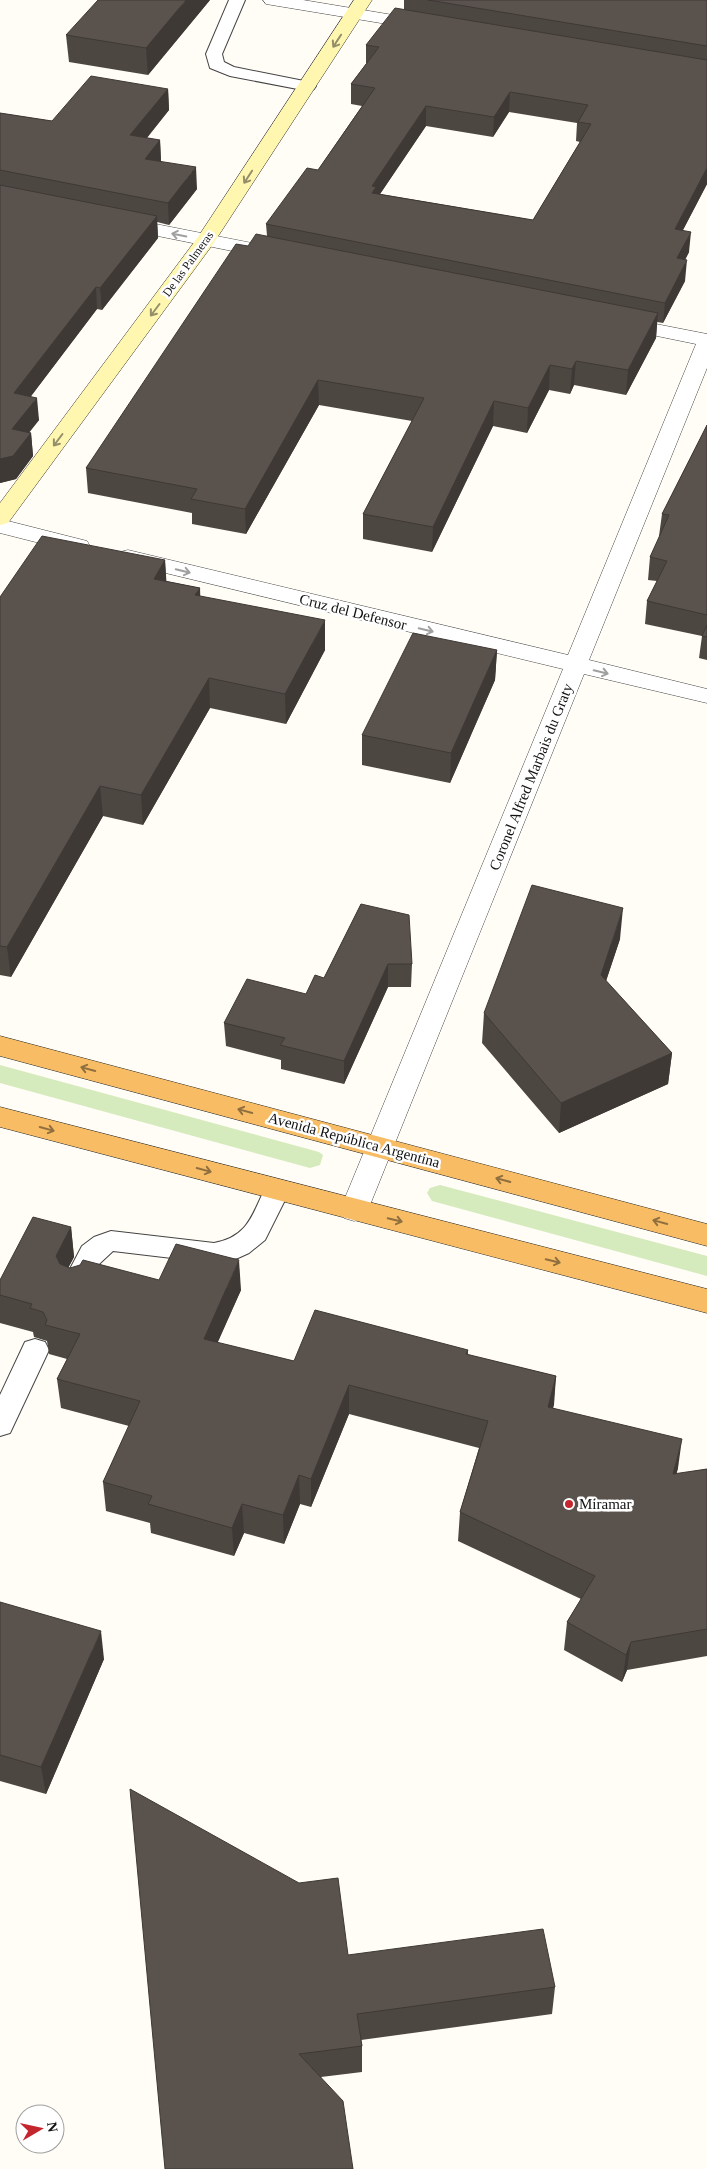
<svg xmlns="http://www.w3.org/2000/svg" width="707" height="2169" viewBox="0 0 707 2169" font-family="Georgia,serif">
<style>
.green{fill:#d5ebbd}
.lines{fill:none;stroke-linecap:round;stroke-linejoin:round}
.service-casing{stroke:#444;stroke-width:2}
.minor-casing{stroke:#444;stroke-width:1}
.tertiary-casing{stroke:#444;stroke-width:1}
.secondary-casing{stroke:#333;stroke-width:1}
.trunk-casing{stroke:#222;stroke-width:1}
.service{fill:#fff;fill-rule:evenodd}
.minor{fill:#fff;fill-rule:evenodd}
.tertiary{fill:#fff;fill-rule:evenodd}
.secondary{fill:#fff6b0;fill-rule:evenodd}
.trunk{fill:#f7bc64;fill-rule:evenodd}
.wall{fill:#4d4742;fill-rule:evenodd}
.shaded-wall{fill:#3f3936}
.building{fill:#5a524d;stroke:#3f3936;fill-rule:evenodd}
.oneway{stroke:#948f68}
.oneway2{stroke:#a0a0a0}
.oneway3{stroke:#906f3f}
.poi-dot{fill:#c4262e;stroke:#fff;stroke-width:2}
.labels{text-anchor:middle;stroke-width:5;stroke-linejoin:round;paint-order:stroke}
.far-street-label{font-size:12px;fill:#111;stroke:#fff}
.street-label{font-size:15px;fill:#111;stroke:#fff}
.poi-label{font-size:15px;fill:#111;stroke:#fff;text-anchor:start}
</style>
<rect width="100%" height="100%" fill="#fffdf5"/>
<g class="green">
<path d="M0 1065 319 1152 323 1155 320 1165 310 1168 0 1083Z"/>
<path d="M440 1185 707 1256V1276L432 1201 427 1193 430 1188Z"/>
</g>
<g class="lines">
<defs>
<g id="service">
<path d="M229 0H245L222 54 224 62 234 67 314 83 316 86 314 89 308 91 230 76 210 68 206 54Z"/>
<path d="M277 1180 286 1183 290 1190 265 1240 249 1253 238 1258 214 1263 113 1251 97 1266 83 1293 74 1296 65 1293 61 1286 82 1246 94 1237 111 1231 214 1243C251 1236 252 1212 268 1183Z"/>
<path d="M35 1339 45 1342 49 1350 10 1433 0 1436V1395L25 1342Z"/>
</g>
<g id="minor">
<path d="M120 217 272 247 279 249 282 253 279 257 272 259 113 227 110 223 113 219Z"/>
<path d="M620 317 707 334V368L589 660 707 689V703L584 674 368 1210 364 1218 354 1221 344 1218 340 1210 563 669 120 562 117 557 120 552 128 550 568 655 696 344 613 327 610 323 613 319Z"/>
<path d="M0 519 87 541 90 546 87 551 79 553 0 533Z"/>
</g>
<path id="tertiary" d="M263 0H303L429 21 432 25 429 29 423 30 272 5 266 4Z"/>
<path id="secondary" d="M354 0H372L213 244 8 523 0 525V503L198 237Z"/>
<g id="trunk">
<path d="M0 1036 707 1224V1246L0 1056Z"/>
<path d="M0 1107 707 1289V1313L0 1127Z"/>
</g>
</defs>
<use href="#service" class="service-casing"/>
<use href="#minor" class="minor-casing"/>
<use href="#tertiary" class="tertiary-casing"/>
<use href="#secondary" class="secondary-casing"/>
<use href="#trunk" class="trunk-casing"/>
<use href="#service" class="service"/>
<use href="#minor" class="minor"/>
<use href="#tertiary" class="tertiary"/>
<use href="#secondary" class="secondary"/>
<use href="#trunk" class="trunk"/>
</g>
<g class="wall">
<path d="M210 0 148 75 69 62 66 35Z"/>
<path d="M404 0H707V184L683 230 689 252 685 260V281L663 323 657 322 656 338 626 395 574 385 570 394 549 390 527 433 493 426 432 552 363 539V514L412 421 319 405 246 534 192 524V513L88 493 86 468 248 246 267 236 266 224 318 170 362 106 351 104V84L366 64V45L404 10ZM509 112 577 123 576 141 580 142 533 220 380 194 426 126 493 137Z"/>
<path d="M168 89 169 110 147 138 160 140 161 161 197 189 169 225 157 222 158 238 102 310 97 309 31 396 39 420 29 432 31 433 33 456 16 479 0 483V113L52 121Z"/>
<path d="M707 425V660L699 658 702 636 645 624 647 601 657 581 648 580 650 557 660 536H659L662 514Z"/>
<path d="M165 560 166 581 200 588V596L325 650 286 724 210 708 143 825 103 816 11 977 0 975V597Z"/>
<path d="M497 650 495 680 450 783 362 765V735Z"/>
<path d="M361 904 412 964 411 987H388L344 1084 281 1069V1060L226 1046 224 1023 306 994 324 978Z"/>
<path d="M620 939 606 981 672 1053 668 1084 559 1133 482 1043 484 1013Z"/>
<path d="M71 1227 74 1257 68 1268 159 1280 241 1290 217 1343 294 1361 468 1350V1355L556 1376 553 1408 678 1468 676 1474 707 1469V1656L627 1670 622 1682 564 1650 567 1622 581 1599 458 1541 460 1512 479 1448 349 1414 311 1507 300 1504 284 1544 244 1533 234 1556 151 1533 150 1523 106 1511 103 1482 129 1426 61 1408 57 1379 67 1359 49 1354 47 1341 34 1337 33 1332 0 1323V1280Z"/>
<path d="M0 1602 104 1659 46 1794 0 1781Z"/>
<path d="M130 1789 348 1955 555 1987 552 2014 361 2040 362 2046V2072L321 2077 353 2169Z"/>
</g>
<g class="shaded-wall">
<path d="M186 0H210L148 75 146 48Z"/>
<path d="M168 89 169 110 131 157 130 135Z"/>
<path d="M510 92 509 112 493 137 494 117Z"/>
<path d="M426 106V126L376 200 372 213V186Z"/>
<path d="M160 140 161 162 145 159Z"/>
<path d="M196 167 197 189 169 225 168 203Z"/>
<path d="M707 168V184L673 249 675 229Z"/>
<path d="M157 216 158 238 102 310 100 288Z"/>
<path d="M691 232 689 252 675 279 677 258Z"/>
<path d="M687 260 685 281 663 323 665 303Z"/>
<path d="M96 287 97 309 16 416 14 393Z"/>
<path d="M658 313 656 338 626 395 628 370Z"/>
<path d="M576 361 574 385 570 394 572 369Z"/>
<path d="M550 365 549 390 527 433 528 408Z"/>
<path d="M318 380 319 405 246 534 245 509Z"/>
<path d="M37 398 39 420 14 452 12 429Z"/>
<path d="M494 401 493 426 432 552 433 527Z"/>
<path d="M31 433 33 456 16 479 0 483V459Z"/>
<path d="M165 560 167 590 154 579Z"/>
<path d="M200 588 201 617 195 595Z"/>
<path d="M325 620V650L286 724 285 694Z"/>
<path d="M497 650 495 680 450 783 451 753Z"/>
<path d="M209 678 210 708 143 825 141 795Z"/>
<path d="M100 786 103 816 11 977 7 947Z"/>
<path d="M623 908 620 939 598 1005 601 975Z"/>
<path d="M388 964V987L344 1084V1061Z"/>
<path d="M672 1053 668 1084 559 1133 561 1103Z"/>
<path d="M71 1227 74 1257 59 1285 56 1256Z"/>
<path d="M239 1260 241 1290 206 1369 204 1339Z"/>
<path d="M556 1376 554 1405 545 1435 548 1407Z"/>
<path d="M349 1385V1414L311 1507V1479Z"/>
<path d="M682 1439 678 1468 669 1503 673 1474Z"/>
<path d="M299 1475 300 1504 284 1544 283 1515Z"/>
<path d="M242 1504 244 1533 234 1556 232 1528Z"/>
<path d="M101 1631 104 1659 46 1794 41 1767Z"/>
<path d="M631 1642 627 1670 622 1682 626 1655Z"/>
</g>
<g class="building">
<path d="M98 0H186L146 48 66 35Z"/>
<path d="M428 0H707V46Z"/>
<path d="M395 8 707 60V168L675 229 691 232 677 258 687 260 665 303 266 224 307 168 318 170 375 88 351 84 379 47 366 45ZM510 92 588 105 578 122 591 124 533 220 372 193 376 187 372 186 426 106 494 117Z"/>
<path d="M91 76 168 89 130 135 160 140 145 159 196 167 168 203 0 170V113L52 121Z"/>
<path d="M0 185 157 216 100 288 96 287 14 393 37 398 12 429 31 433 13 456 0 459Z"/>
<path d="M256 234 658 313 628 370 576 361 572 369 550 365 528 408 494 401 433 527 363 514 424 398 318 380 245 509 191 499 197 489 86 468 236 244 248 246Z"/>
<path d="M707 425V615L647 601 667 561 650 557 669 515 662 514Z"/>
<path d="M42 536 165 560 154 579 200 588 195 595 325 620 285 694 209 678 141 795 100 786 7 947 0 946V597Z"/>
<path d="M707 625V637L702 636Z"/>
<path d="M413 633 497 650 451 753 362 735Z"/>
<path d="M532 885 623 908 601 975 672 1053 561 1103 484 1013Z"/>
<path d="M361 904 409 915 412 964H388L344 1061 280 1045 285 1038 224 1023 247 979 306 994 315 975 324 978Z"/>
<path d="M33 1217 71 1227 56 1256 60 1264 70 1268 80 1265 83 1260 159 1280 176 1244 239 1260 204 1339 294 1361 315 1310 468 1350 466 1354 556 1376 548 1407 682 1439 673 1474 707 1469V1629L631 1642 626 1655 567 1622 595 1576 460 1512 488 1421 349 1385 311 1479 299 1475 283 1515 242 1504 232 1528 148 1504 152 1496 103 1482 140 1401 57 1379 80 1334 45 1325 47 1320 43 1312 30 1308 32 1304 0 1295V1280Z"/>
<path d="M0 1602 101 1631 41 1767 0 1755Z"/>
<path d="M130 1789 299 1883 338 1878 348 1955 543 1929 555 1987 357 2014 362 2046 299 2054 343 2101 353 2169H165Z"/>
</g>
<defs><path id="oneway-shaft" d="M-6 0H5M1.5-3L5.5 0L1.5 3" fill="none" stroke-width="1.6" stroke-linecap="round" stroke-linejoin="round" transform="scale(1.25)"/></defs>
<g class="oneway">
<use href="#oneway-shaft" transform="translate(337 41) rotate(123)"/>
<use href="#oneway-shaft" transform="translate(248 177) rotate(123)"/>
<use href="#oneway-shaft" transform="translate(155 310) rotate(127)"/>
<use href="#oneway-shaft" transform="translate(58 440) rotate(127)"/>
</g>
<g class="oneway2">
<use href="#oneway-shaft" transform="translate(179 235) rotate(-169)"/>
<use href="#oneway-shaft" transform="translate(183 571) rotate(14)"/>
<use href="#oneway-shaft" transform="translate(426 630) rotate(14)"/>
<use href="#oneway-shaft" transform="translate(601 672) rotate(13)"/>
</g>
<g class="oneway3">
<use href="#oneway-shaft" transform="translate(88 1069) rotate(-165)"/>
<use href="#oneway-shaft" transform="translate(245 1111) rotate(-165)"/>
<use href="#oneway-shaft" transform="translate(47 1129) rotate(15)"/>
<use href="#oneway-shaft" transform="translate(204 1170) rotate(15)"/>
<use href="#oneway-shaft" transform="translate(503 1180) rotate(-165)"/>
<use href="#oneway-shaft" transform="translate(395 1220) rotate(14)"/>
<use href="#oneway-shaft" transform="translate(660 1222) rotate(-165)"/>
<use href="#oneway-shaft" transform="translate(553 1261) rotate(14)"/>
</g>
<circle class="poi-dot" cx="569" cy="1504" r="5"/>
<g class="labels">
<g class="far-street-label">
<text transform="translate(188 264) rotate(-54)" y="4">De las Palmeras</text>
</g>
<g class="street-label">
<text transform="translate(353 612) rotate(14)" y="5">Cruz del Defensor</text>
<text transform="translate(531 777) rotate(-68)" y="5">Coronel Alfred Marbais du Graty</text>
<text transform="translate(354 1140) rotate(15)" y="5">Avenida República Argentina</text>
</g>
<g class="poi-label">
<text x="579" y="1509">Miramar</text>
</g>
</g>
<g transform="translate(40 2129) rotate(81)"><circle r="24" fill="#ffffff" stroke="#a0a0a0"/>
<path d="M0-4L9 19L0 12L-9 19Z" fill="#c4262e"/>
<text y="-8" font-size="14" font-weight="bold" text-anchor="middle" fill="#111111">N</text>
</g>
</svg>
